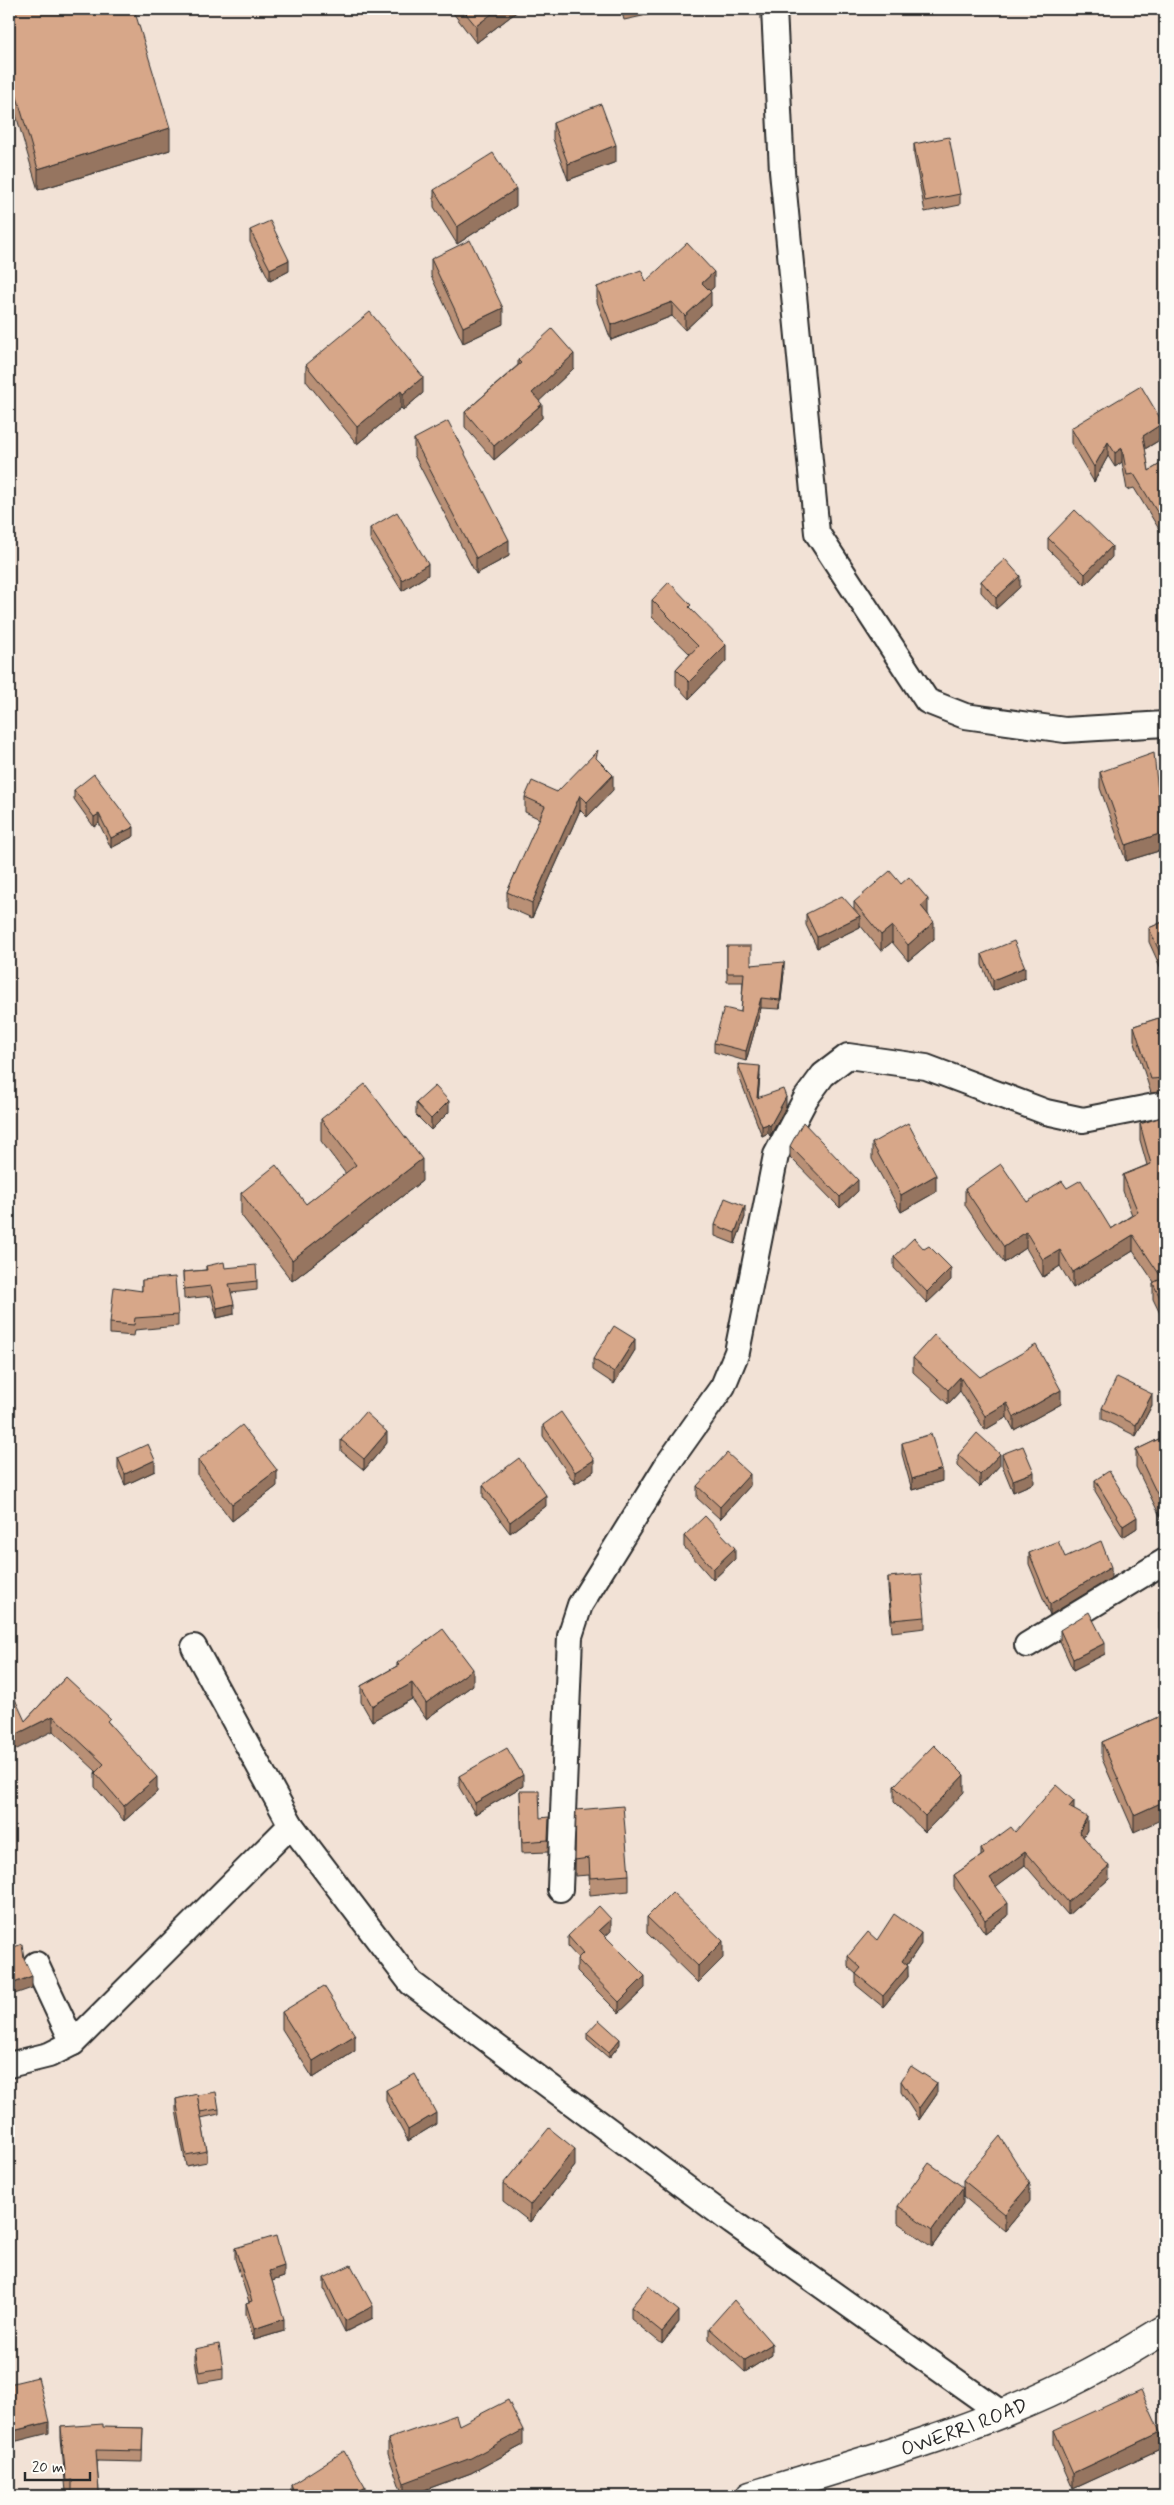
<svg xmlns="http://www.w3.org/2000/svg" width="1174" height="2505" viewBox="0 0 1174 2505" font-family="Mynerve,sans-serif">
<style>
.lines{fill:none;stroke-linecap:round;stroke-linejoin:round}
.minor-casing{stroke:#2b2b2b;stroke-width:28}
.major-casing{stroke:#2b2b2b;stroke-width:31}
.minor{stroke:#fdfcf7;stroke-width:24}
.major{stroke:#fdfcf7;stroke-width:28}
.wall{fill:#b99076;stroke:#2b2b2b}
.shaded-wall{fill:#967560;stroke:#2b2b2b}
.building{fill:#d7a789;stroke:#2b2b2b}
.labels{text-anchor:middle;stroke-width:4;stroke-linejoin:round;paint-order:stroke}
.street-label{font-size:20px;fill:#2b2b2b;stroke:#fdfcf7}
</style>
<rect width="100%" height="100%" fill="#f2e2d6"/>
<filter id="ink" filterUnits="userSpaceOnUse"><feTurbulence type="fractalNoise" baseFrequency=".02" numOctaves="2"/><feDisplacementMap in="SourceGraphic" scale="10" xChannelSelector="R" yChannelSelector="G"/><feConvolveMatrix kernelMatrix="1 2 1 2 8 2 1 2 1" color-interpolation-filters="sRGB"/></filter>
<g filter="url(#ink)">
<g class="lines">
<defs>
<g id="minor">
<path d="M774 9 782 171 817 533 927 701 965 716 1065 730 1165 724"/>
<path d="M1027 1645 1165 1561"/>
<path d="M194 1647 291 1825 411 1983 732 2222 1001 2413"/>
<path d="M560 1889 570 1636 580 1605 667 1465 723 1386 737 1352 776 1155 806 1098 823 1075 848 1056 926 1067 1046 1112 1083 1120 1165 1104"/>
<path d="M36 1964 73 2043"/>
<path d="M9 2065 49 2055 73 2043 291 1825"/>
</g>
<g id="major">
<path id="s1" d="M750 2496C863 2461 980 2430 1086 2375 1113 2361 1139 2345 1165 2329"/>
</g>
</defs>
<use href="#minor" class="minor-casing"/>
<use href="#major" class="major-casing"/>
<use href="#minor" class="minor"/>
<use href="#major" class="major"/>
</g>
<g class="wall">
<path d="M9 9 170 150 38 190 9 91Z"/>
<path d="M450 9H519V10L476 43Z"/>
<path d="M621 9H652V14L624 20Z"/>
<path d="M553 123 616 162 568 180 553 139Z"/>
<path d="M914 144 960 194V205L925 212 914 155Z"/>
<path d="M434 190 516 206 457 244 434 207Z"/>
<path d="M250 230 289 271 270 281 250 242Z"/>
<path d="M431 259 503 324 463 343 431 276Z"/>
<path d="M646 281 714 287 709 291 711 306 685 330 672 316 611 340 597 302V287Z"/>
<path d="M518 360 574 368 539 401 542 418 494 460 465 427V412L518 365Z"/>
<path d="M306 365 423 393 403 410 401 408 357 444 306 381Z"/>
<path d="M1071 428 1163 438 1145 449 1149 471 1165 461V539L1134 488 1127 490 1122 462 1115 467 1108 456 1094 482 1071 443Z"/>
<path d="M414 439 509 556 476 574 414 455Z"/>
<path d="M370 528 428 575 402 591 370 539Z"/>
<path d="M1048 538 1112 557 1085 585 1048 549Z"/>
<path d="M981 581 1020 587 996 609 981 592Z"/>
<path d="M652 600 691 610 726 661 689 699 676 685V669L690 654 652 617Z"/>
<path d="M598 760 613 790 587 817 580 810 532 918 507 907V892L540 819 525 812V797L557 792Z"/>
<path d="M1100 772 1162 850 1126 861 1100 788Z"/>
<path d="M74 790 134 836 111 848 99 823 94 827 74 799Z"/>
<path d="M854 902 928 914 934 939 908 961 892 942 881 951 860 925V927L817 948 806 925V914L854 909Z"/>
<path d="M1165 921 1163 973 1149 942V928Z"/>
<path d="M727 946 751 965 784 972 780 1009 761 1008 746 1061 714 1052V1043L741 1012 743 982H727Z"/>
<path d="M982 954 1025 978 993 991 982 965Z"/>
<path d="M1165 1016V1091L1151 1093 1134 1040V1026Z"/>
<path d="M738 1064 760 1076 758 1098 786 1107 770 1136 768 1133 762 1136 738 1074Z"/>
<path d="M416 1103 449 1112 431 1130 416 1115Z"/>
<path d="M1165 1116V1324L1153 1299V1283L1154 1282 1133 1251 1073 1288 1060 1266 1043 1277 1026 1248 1004 1263 965 1205V1189L1027 1202 1067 1188 1111 1229 1132 1215 1123 1191V1175L1147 1165 1140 1140V1124Z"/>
<path d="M321 1119 422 1181 292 1281 241 1215V1193L306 1204 346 1174 321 1141Z"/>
<path d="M872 1143 936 1192 901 1212 872 1159Z"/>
<path d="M790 1146 858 1191 840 1208 790 1157Z"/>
<path d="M745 1217 735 1244 715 1236V1225Z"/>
<path d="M924 1249 951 1280 927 1303 894 1268V1257Z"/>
<path d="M206 1266 257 1281V1290L231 1293 234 1314 217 1318 211 1296 184 1299 183 1272 206 1270Z"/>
<path d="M142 1280 178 1315V1326L135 1330 134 1336 110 1334V1323L142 1290Z"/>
<path d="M635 1350 614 1384 593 1370V1359Z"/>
<path d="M913 1358 980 1377 1061 1404 1014 1430 1007 1417 985 1430 960 1391 948 1404 913 1372Z"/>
<path d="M1152 1405 1136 1436 1102 1419V1408Z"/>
<path d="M543 1425 594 1471 575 1484 543 1436Z"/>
<path d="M1165 1436 1161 1518 1136 1467V1450Z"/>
<path d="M341 1440 387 1443 364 1470 341 1451Z"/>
<path d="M902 1443 942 1481 912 1490 902 1454Z"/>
<path d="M1002 1454 1034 1483 1013 1492 1002 1465Z"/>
<path d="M958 1455 1000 1465 980 1487 958 1466Z"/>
<path d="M118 1458 155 1471 125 1485 118 1469Z"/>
<path d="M198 1460 277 1486 232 1521 198 1476Z"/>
<path d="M1095 1480 1137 1528 1123 1537 1095 1491Z"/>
<path d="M483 1485 546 1506 510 1533 483 1497Z"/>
<path d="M697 1486H750L720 1519 697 1498Z"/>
<path d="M684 1536 735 1559 713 1580 684 1547Z"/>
<path d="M1029 1553 1065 1557 1111 1578 1050 1615 1029 1564Z"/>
<path d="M888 1577 925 1617V1628L892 1632 888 1588Z"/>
<path d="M1165 1609V1640L1159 1629V1612Z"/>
<path d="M1060 1630 1105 1654 1073 1670 1060 1641Z"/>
<path d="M397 1663 473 1685 426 1719 412 1699 372 1721 361 1702V1686L397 1666Z"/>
<path d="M66 1677 110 1724 157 1792 124 1821 95 1787V1773L96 1771 53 1731 25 1721Z"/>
<path d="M1165 1714 1134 1832 1102 1759V1742Z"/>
<path d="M459 1776 523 1786 475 1814 459 1787Z"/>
<path d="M894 1786 964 1792 925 1832 894 1802Z"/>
<path d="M520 1791 540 1818 549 1829 548 1852 522 1853Z"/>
<path d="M576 1810 629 1875V1891L590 1895 589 1875 575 1876Z"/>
<path d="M1074 1810 1087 1830 1083 1837 1109 1879 1068 1915 1025 1865 996 1886 1008 1916 985 1933 954 1888V1875L981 1856V1849L1015 1832Z"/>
<path d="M647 1917 723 1958 698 1983 647 1933Z"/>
<path d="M611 1931 605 1936 645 1988 619 2013 577 1971V1959L578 1958 568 1947V1936Z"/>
<path d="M877 1940 921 1944 907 1965 908 1977 883 2007 856 1985V1974L848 1967V1956Z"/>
<path d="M282 2012 355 2051 313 2078 282 2029Z"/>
<path d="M587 2033 620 2044 609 2058 587 2039Z"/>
<path d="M901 2081 937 2094 919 2120 901 2092Z"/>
<path d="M386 2090 436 2124 408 2141 386 2101Z"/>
<path d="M197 2095 219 2109V2114L201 2118 207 2151V2162L186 2166 176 2110V2099Z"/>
<path d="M575 2166 530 2222 503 2201V2184Z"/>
<path d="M963 2180 1030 2201 1005 2231 963 2196Z"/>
<path d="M963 2203 932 2247 898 2223V2206Z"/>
<path d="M235 2248 284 2277 272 2281 284 2331 254 2340 246 2314V2303L249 2302 235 2259Z"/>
<path d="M324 2278 373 2318 345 2332 324 2290Z"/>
<path d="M631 2307 679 2322 662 2344 631 2319Z"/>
<path d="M709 2328 772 2355 745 2372 709 2339Z"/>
<path d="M195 2349 223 2368V2379L199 2383 195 2360Z"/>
<path d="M459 2425 523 2445 471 2473 408 2496H403L388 2454V2439Z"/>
<path d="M61 2427 143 2428 142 2462 97 2461 99 2492 126 2496H72V2491L66 2492 61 2438Z"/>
<path d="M1054 2430 1160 2449 1073 2489 1054 2446Z"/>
<path d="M291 2485 365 2496H291Z"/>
</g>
<g class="shaded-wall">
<path d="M498 9H519V10L476 43V26Z"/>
<path d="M564 9H584L564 15Z"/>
<path d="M170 128V150L38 190V169Z"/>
<path d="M616 145V162L568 180V164Z"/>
<path d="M516 189V206L457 244V227Z"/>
<path d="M289 260V271L270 281V269Z"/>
<path d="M714 272V287L702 298V283Z"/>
<path d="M711 292V306L685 330V316Z"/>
<path d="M672 302V316L611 340V325Z"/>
<path d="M503 308V324L463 343V327Z"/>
<path d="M574 354V368L532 408V393Z"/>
<path d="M423 377V393L403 410V394Z"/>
<path d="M401 391V408L357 444V427Z"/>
<path d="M542 404V418L494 460V446Z"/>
<path d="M1163 423V438L1143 450V436Z"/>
<path d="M1108 442V456L1094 482V467Z"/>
<path d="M1122 448V462L1115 467V453Z"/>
<path d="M509 540V556L476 574V558Z"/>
<path d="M1112 546V557L1085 585V574Z"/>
<path d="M428 564V575L402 591V580Z"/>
<path d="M1020 576V587L996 609V598Z"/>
<path d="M726 645V661L689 699V682Z"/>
<path d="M613 775V790L587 817V802Z"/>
<path d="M580 795V810L532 918V903Z"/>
<path d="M99 814V823L94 827V817Z"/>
<path d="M134 827V836L111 848V838Z"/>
<path d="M1162 833V850L1126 861V845Z"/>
<path d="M928 899V916L921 906Z"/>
<path d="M860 916V927L817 948V937Z"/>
<path d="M934 922V939L908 961V945Z"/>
<path d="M892 926V942L881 951V935Z"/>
<path d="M1165 958V972L1163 973V960Z"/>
<path d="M784 962V972L780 1009V1000Z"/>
<path d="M1025 967V978L993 991V980Z"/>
<path d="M761 998V1008L746 1061V1051Z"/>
<path d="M760 1066V1076L757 1108V1098Z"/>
<path d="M786 1097V1107L770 1136V1126Z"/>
<path d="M449 1101V1112L431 1130V1119Z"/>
<path d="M768 1124V1133L762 1136V1126Z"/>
<path d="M422 1159V1181L292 1281V1260Z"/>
<path d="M936 1175V1192L901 1212V1195Z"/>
<path d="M858 1180V1191L840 1208V1197Z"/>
<path d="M1165 1193V1209L1158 1195Z"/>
<path d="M745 1206V1217L735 1244V1233Z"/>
<path d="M1026 1232V1248L1004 1263V1247Z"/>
<path d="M1133 1235V1251L1073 1288V1272Z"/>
<path d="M1060 1250V1266L1043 1277V1260Z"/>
<path d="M951 1268V1280L927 1303V1292Z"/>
<path d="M234 1304V1314L217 1318V1308Z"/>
<path d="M635 1339V1350L614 1384V1372Z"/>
<path d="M960 1377V1391L948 1404V1390Z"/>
<path d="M1061 1390V1404L1014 1430V1417Z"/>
<path d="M1152 1394V1405L1136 1436V1425Z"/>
<path d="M1007 1403V1417L985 1430V1416Z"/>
<path d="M387 1432V1443L364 1470V1459Z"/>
<path d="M1000 1454V1465L980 1487V1475Z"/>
<path d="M155 1460V1471L125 1485V1474Z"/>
<path d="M594 1460V1471L575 1484V1472Z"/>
<path d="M942 1469V1481L912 1490V1479Z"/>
<path d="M277 1470V1486L232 1521V1504Z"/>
<path d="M1034 1472V1483L1013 1492V1480Z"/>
<path d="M750 1474V1486L720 1519V1507Z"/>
<path d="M546 1495V1506L510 1533V1522Z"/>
<path d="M1165 1499V1516L1161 1518V1502Z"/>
<path d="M1137 1517V1528L1123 1537V1526Z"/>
<path d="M735 1548V1559L713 1580V1569Z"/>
<path d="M1111 1567V1578L1050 1615V1604Z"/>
<path d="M1105 1643V1654L1073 1670V1659Z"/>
<path d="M473 1669V1685L426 1719V1703Z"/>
<path d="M412 1683V1699L372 1721V1706Z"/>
<path d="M53 1716V1731L9 1753V1738Z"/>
<path d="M523 1775V1786L475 1814V1803Z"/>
<path d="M964 1775V1792L925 1832V1816Z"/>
<path d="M157 1777V1792L124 1821V1806Z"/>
<path d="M1074 1801V1814L1069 1807Z"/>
<path d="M1165 1801V1818L1134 1832V1815Z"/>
<path d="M1087 1817V1830L1079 1845V1832Z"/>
<path d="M1025 1852V1865L990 1891V1878Z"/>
<path d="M1109 1866V1879L1068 1915V1902Z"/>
<path d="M1008 1903V1916L985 1933V1920Z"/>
<path d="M611 1919V1931L599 1942V1930Z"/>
<path d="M921 1933V1944L902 1972V1961Z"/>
<path d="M723 1941V1958L698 1983V1966Z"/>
<path d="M908 1966V1977L883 2007V1996Z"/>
<path d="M32 1976V1988L9 1996V1985Z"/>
<path d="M645 1976V1988L619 2013V2002Z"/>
<path d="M355 2035V2051L313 2078V2061Z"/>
<path d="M620 2039V2044L609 2058V2052Z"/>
<path d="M937 2083V2094L919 2120V2108Z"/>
<path d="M436 2113V2124L408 2141V2130Z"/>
<path d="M575 2149V2166L530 2222V2205Z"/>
<path d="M1030 2184V2201L1005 2231V2214Z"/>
<path d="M963 2187V2203L932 2247V2230Z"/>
<path d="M284 2266V2277L269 2282V2271Z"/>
<path d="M373 2306V2318L345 2332V2321Z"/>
<path d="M679 2311V2322L662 2344V2332Z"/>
<path d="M284 2319V2331L254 2340V2329Z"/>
<path d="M772 2344V2355L745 2372V2360Z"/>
<path d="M49 2422V2433L9 2443V2432Z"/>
<path d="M523 2430V2445L471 2473 408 2496H404V2483Z"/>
<path d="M1160 2432V2449L1073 2489V2473Z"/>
<path d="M365 2487V2496H349Z"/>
</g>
<g class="building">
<path d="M9 9H134L170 128 38 169 9 69Z"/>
<path d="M462 9H498L476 26Z"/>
<path d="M601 104 616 145 568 164 553 123Z"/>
<path d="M949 137 960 194 925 201 914 144Z"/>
<path d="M493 153 516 189 457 227 434 190Z"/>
<path d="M270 221 289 260 270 269 250 230Z"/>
<path d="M470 240 503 308 463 327 431 259Z"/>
<path d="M687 243 714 272 702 283 711 292 685 316 672 302 611 325 597 287 641 270 646 281Z"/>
<path d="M370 312 423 377 403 394 401 391 357 427 306 365Z"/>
<path d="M552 329 574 354 532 393 542 404 494 446 465 412 521 363 518 360Z"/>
<path d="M1141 386 1163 423 1143 436 1149 471 1165 461V525L1134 474 1127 475 1122 448 1115 453 1108 442 1094 467 1071 428Z"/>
<path d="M448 421 509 540 476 558 414 439Z"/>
<path d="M1075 510 1112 546 1085 574 1048 538Z"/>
<path d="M397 512 428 564 402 580 370 528Z"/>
<path d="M1005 559 1020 576 996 598 981 581Z"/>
<path d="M669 582 691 605 689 607 726 645 689 682 676 669 698 646 652 600Z"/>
<path d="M598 750 596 758 613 775 587 802 580 795 532 903 507 892 545 806 525 797 532 781 557 792Z"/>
<path d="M1154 753 1162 833 1126 845 1100 772Z"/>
<path d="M94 774 134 827 111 838 99 814 94 817 74 790Z"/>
<path d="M890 871 901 884 909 877 928 899 921 906 934 922 908 945 892 926 881 935 854 902Z"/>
<path d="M842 896 860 916 817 937 806 914Z"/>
<path d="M1165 921V958L1163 960 1149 928Z"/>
<path d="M1014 941 1025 967 993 980 982 954Z"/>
<path d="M727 946H751V965L784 962 780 1000 761 998 746 1051 714 1043 724 1008 741 1012 744 973H727Z"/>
<path d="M1165 1016V1078L1151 1079 1134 1026Z"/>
<path d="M738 1064 760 1066 757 1098 783 1089 786 1097 770 1126 768 1124 762 1126Z"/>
<path d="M365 1084 422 1159 292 1260 241 1193 276 1165 306 1204 356 1165 321 1119Z"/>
<path d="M435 1086 449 1101 431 1119 416 1103Z"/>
<path d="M1165 1116V1193L1158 1195 1165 1207V1308L1153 1283 1162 1278 1133 1235 1073 1272 1060 1250 1043 1260 1026 1232 1004 1247 965 1189 1001 1164 1027 1202 1062 1181 1067 1188 1081 1180 1111 1229 1138 1212 1123 1175 1151 1164 1140 1124Z"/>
<path d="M803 1122 858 1180 840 1197 790 1146Z"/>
<path d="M908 1123 936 1175 901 1195 872 1143Z"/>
<path d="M725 1198 745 1206 735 1233 715 1225Z"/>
<path d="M914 1238 924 1249 929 1246 951 1268 927 1292 894 1257Z"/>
<path d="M224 1262 225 1268 256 1265 257 1281 229 1284 234 1304 217 1308 211 1286 184 1289 183 1272 207 1270 206 1266Z"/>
<path d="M175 1277 178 1315 135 1318 134 1325 110 1323 114 1287 142 1291V1280Z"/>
<path d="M614 1326 635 1339 614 1372 593 1359Z"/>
<path d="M934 1335 980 1377 1036 1345 1061 1390 1014 1417 1007 1403 985 1416 960 1377 948 1390 913 1358Z"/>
<path d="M1117 1377 1152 1394 1136 1425 1102 1408Z"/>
<path d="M365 1412 387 1432 364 1459 341 1440Z"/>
<path d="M561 1412 594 1460 575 1472 543 1425Z"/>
<path d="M242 1425 277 1470 232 1504 198 1460Z"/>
<path d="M977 1433 1000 1454 980 1475 958 1455Z"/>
<path d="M931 1434 942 1469 912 1479 902 1443Z"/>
<path d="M1165 1436V1499L1161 1502 1136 1450Z"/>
<path d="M148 1444 155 1460 125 1474 118 1458Z"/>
<path d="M1023 1446 1034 1472 1013 1480 1002 1454Z"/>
<path d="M727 1453 750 1474 720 1507 697 1486Z"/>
<path d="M519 1458 546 1495 510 1522 483 1485Z"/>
<path d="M1109 1471 1137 1517 1123 1526 1095 1480Z"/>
<path d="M705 1516 735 1548 713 1569 684 1536Z"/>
<path d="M1058 1541 1065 1557 1101 1541 1111 1567 1050 1604 1029 1553Z"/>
<path d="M921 1574 925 1617 892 1620 888 1577Z"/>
<path d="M1165 1609V1623L1159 1612Z"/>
<path d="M1089 1612 1105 1643 1073 1659 1060 1630Z"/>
<path d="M443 1629 473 1669 426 1703 412 1683 372 1706 361 1686 399 1665 397 1663Z"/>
<path d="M66 1677 110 1718 107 1721 157 1777 124 1806 95 1773 104 1764 53 1716 9 1738V1686L25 1721Z"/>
<path d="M1165 1714V1801L1134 1815 1102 1742Z"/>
<path d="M934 1745 964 1775 925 1816 894 1786Z"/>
<path d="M507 1748 523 1775 475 1803 459 1776Z"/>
<path d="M1056 1785 1074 1801 1069 1807 1087 1817 1079 1832 1109 1866 1068 1902 1025 1852 990 1878 1008 1903 985 1920 954 1875 984 1854 981 1849 1011 1827 1015 1832Z"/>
<path d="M520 1791H539L540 1818 549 1817 548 1840 522 1842Z"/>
<path d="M623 1806 629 1875 590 1878 589 1858 575 1860 576 1810Z"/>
<path d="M672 1892 723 1941 698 1966 647 1917Z"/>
<path d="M599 1906 611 1919 599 1930 645 1976 619 2002 577 1959 583 1953 568 1936Z"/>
<path d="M894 1914 921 1933 902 1961 908 1966 883 1996 856 1974 861 1968 848 1956 868 1932 877 1940Z"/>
<path d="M22 1944 24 1959 32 1976 9 1985V1949Z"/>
<path d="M324 1986 355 2035 313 2061 282 2012Z"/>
<path d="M599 2020 620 2039 609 2052 587 2033Z"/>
<path d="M911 2066 937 2083 919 2108 901 2081Z"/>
<path d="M415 2074 436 2113 408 2130 386 2090Z"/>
<path d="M216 2092 219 2109 200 2112 197 2095Z"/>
<path d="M197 2094 207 2151 186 2155 176 2099Z"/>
<path d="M549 2128 575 2149 530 2205 503 2184Z"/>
<path d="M1000 2136 1030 2184 1005 2214 963 2180Z"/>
<path d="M929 2163 963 2187 932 2230 898 2206Z"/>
<path d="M276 2236 284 2266 269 2271 284 2319 254 2329 246 2303 252 2301 235 2248Z"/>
<path d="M351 2265 373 2306 345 2321 324 2278Z"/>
<path d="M648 2286 679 2311 662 2332 631 2307Z"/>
<path d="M734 2300 772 2344 745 2360 709 2328Z"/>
<path d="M219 2344 223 2368 199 2372 195 2349Z"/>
<path d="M38 2377 49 2422 9 2432V2384Z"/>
<path d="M1141 2390 1160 2432 1073 2473 1054 2430Z"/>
<path d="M508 2400 523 2430 471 2458 404 2483 388 2439 456 2415 459 2425Z"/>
<path d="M103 2424V2427L143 2428 142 2451 96 2450 99 2492 126 2491V2496H72V2480L66 2481 61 2427Z"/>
<path d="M344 2451 365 2487 349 2496H295L291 2485Z"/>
</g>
</g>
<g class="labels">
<g class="street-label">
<text dy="7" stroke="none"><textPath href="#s1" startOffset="225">OWERRI ROAD</textPath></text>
</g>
</g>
<rect width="1174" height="2505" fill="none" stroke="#fdfcf7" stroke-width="30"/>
<rect x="15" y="15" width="1144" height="2475" fill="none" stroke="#2b2b2b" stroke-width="2" filter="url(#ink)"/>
<path d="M25 2472v8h65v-8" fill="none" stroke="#2b2b2b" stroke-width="2.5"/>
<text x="32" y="2472" font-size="15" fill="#2b2b2b" stroke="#fdfcf7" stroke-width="4" paint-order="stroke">20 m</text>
</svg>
